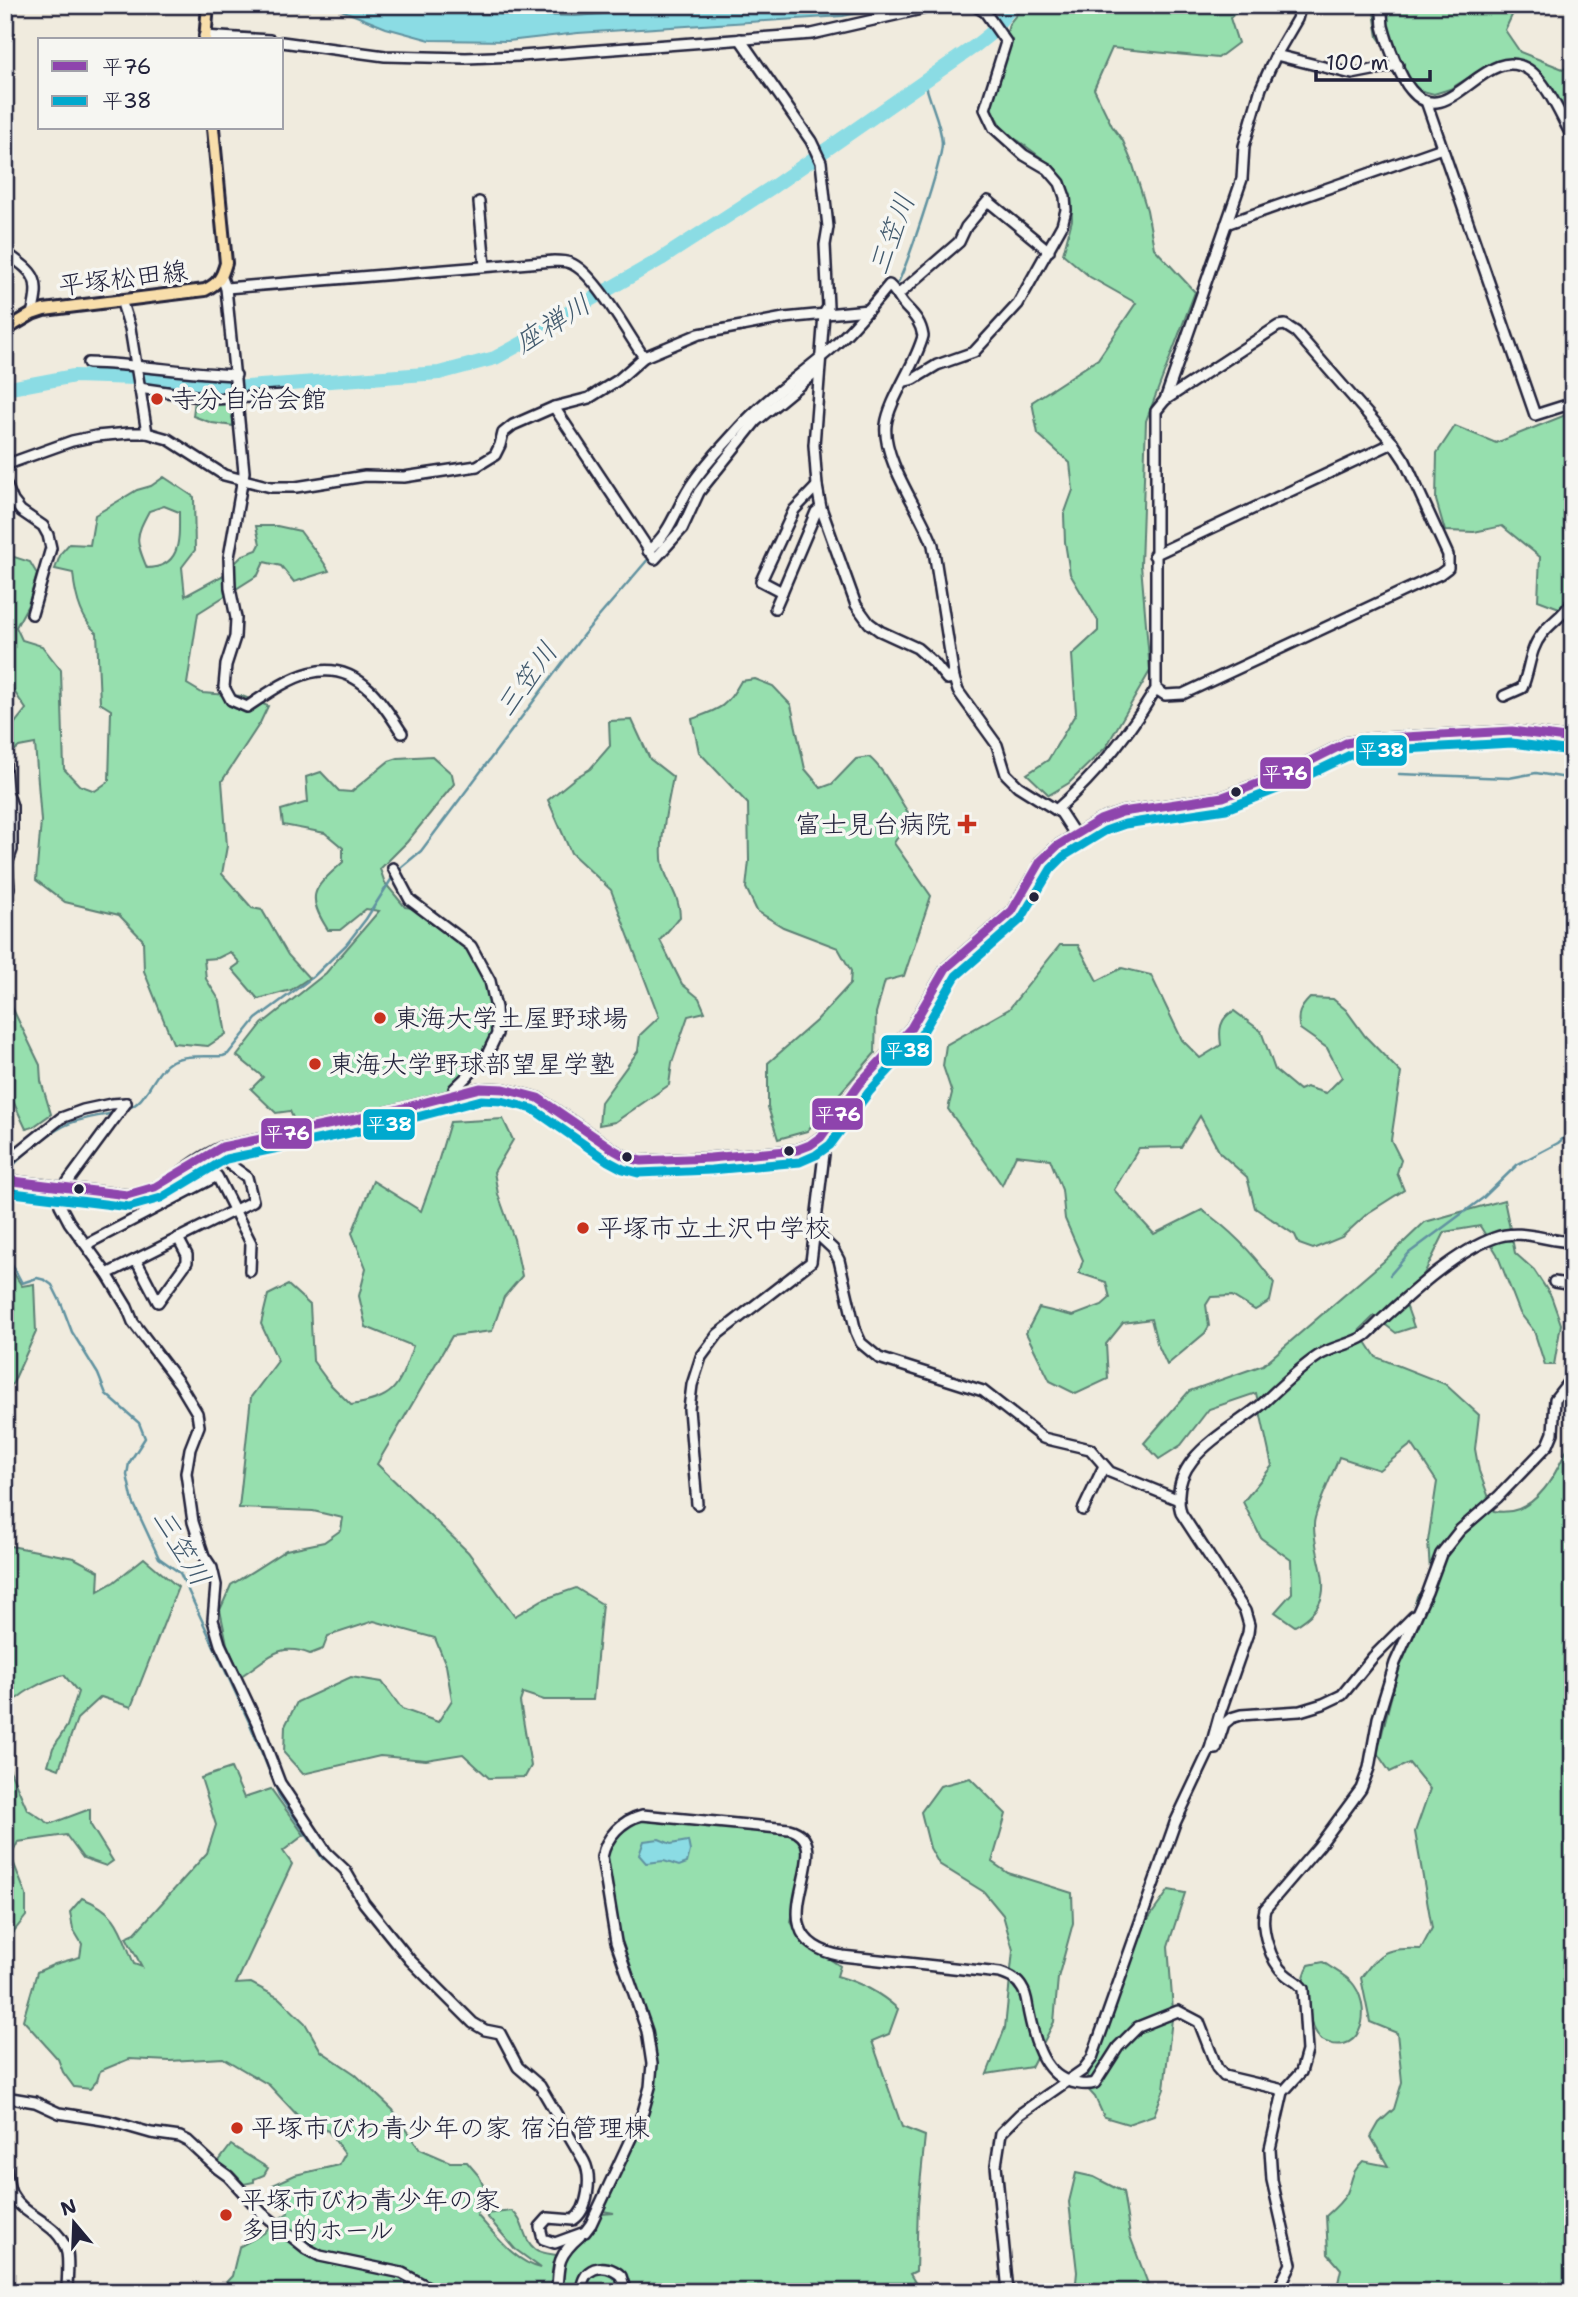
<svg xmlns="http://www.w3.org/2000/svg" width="1578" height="2297" viewBox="0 0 1578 2297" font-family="'Shantell Sans','Klee One',sans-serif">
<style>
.green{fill:#96dfae;stroke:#5c8074;stroke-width:2;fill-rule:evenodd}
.water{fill:#8bdce4;stroke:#6192a0;stroke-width:2}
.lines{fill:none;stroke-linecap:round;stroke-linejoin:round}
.stream{stroke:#6192a0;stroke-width:2.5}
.river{stroke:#8bdce4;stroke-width:14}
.minor-casing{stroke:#22223b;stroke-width:14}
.major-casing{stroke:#22223b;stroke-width:16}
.minor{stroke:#f6f6f2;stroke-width:9}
.major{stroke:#f8deab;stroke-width:10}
.bus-1-casing{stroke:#f6f6f2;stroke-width:14}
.bus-2-casing{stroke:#f6f6f2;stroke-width:14}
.bus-1{stroke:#8e44ad;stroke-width:9}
.bus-2{stroke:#00a9ce;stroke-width:9}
.poi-dot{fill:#c8321e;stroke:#f6f6f2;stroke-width:2.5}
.bus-dot{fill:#22223b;stroke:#f6f6f2;stroke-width:2.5}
.labels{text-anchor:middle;stroke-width:7;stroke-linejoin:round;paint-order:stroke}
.street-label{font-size:26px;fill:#22223b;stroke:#f6f6f2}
.poi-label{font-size:26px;fill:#22223b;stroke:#f6f6f2;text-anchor:start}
.water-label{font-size:28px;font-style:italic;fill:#425a6e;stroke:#f6f6f2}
.line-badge{stroke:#f6f6f2;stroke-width:2.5}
.badge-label{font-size:19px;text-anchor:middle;font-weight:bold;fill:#fff}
</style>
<rect width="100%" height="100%" fill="#f0ebde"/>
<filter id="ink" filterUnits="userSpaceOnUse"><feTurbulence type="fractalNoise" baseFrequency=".0143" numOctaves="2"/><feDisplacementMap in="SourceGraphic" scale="14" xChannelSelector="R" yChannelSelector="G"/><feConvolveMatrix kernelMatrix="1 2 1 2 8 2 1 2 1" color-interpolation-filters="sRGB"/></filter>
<g filter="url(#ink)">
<g class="green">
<path d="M1024 5H1244L1230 18 1238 43 1218 58 1112 48 1094 89 1112 126 1123 141 1133 165 1147 210 1154 248 1195 292 1146 421 1141 565 1150 671 1106 747 1069 783 1049 795 1027 774 1048 760 1076 713 1072 655 1098 631V621L1070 574 1065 542 1064 515 1073 490 1070 463 1038 434 1032 402 1098 359 1136 303 1090 277 1063 254 1072 220 1071 198 1056 169 1019 141 1005 134 990 106 1009 24Z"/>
<path d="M1378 5H1517L1505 30 1520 52 1563 69 1573 60V129L1565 127 1550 84 1513 60 1492 63 1450 89 1434 94 1415 89 1378 37 1374 12Z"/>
<path d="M195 399 230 400 234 426 212 423 193 416Z"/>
<path d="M1573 412V609L1570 612 1538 600 1540 557 1502 526 1474 532 1445 531 1436 500 1437 453 1455 426 1496 443Z"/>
<path d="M164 477 194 497 195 550 182 567 185 596 222 576 243 555 257 550 260 544 256 526H277L300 531C310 545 321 556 329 571L294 582 281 566 264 562 258 575 198 613 187 684 202 693 242 696 268 706 260 723 222 781 227 846 222 874 252 908 262 910 288 955 309 978 291 990 258 999 232 969 240 963 230 952 218 958 204 959 206 979 220 1001 226 1034 208 1046 173 1043 144 971 143 940 119 915 65 902 36 880 41 821 35 744 19 747 8 756 5 754V729L11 728 26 709 5 678V554L30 562 37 574 28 605 16 627 22 640 42 646 61 670 64 769 79 785 95 791 109 781 111 710 100 703 97 633C80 619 75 595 73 573L55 569 61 553 69 544 90 545 95 515 137 490 151 486ZM164 506 179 512C179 539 182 567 147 568 135 540 135 537 149 511Z"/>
<path d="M755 679 773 686 791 705 805 769 821 788 832 784 856 759 869 757C885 770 898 798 911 817L894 843 931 896 904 976 885 981 876 1013 875 1053 807 1131 778 1139 768 1107V1063L816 1021 850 984 851 971 838 948 783 927 757 911 746 888 749 861 748 804 699 752 692 719C720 709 726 708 741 681Z"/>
<path d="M632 720 650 759 673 777C669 799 658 844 663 865 667 884 680 896 680 917L660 940 682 984 699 998 705 1012 688 1016 672 1063 669 1085 615 1122 599 1125 601 1102 638 1051 640 1035 659 1017 611 890 571 853 548 800 575 778 590 769 610 746 609 721Z"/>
<path d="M432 756 452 774 454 784 407 842 380 869 385 883 405 907 413 908 437 924 469 947 477 958 490 991 492 1035 481 1057 470 1071 446 1091 371 1111 297 1127 290 1111 276 1113 251 1089 263 1077 237 1056 262 1024 326 973 379 911 366 909 340 930H328C304 893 315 888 343 862V848L325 833 283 825 281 810 308 802 306 777 321 772 339 791 351 792 389 761 398 758Z"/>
<path d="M1060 945H1078L1097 981 1122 968 1151 975 1182 1040 1200 1058 1221 1045C1219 1031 1219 1018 1234 1011L1261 1031 1275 1070 1299 1090 1306 1087 1326 1093 1342 1077 1327 1048 1300 1029C1296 1015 1300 1008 1310 998L1333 999 1346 1010 1365 1036 1401 1073 1391 1140 1401 1160 1397 1173 1404 1190 1368 1213 1342 1237 1313 1249 1299 1244 1295 1235 1255 1208 1247 1177 1220 1153 1200 1116 1181 1147 1139 1148 1114 1190 1154 1234 1202 1210C1231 1230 1254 1254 1274 1283L1270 1301 1255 1310 1232 1296 1211 1297 1206 1305 1209 1326 1205 1333 1167 1365 1157 1343 1151 1319 1123 1323 1106 1344 1108 1379 1076 1394 1050 1381 1026 1333 1039 1308 1073 1316 1102 1305 1110 1298 1106 1282 1079 1273 1083 1260 1065 1219 1062 1190 1050 1159 1016 1155 1002 1185 948 1109 952 1093 943 1066 946 1045 1009 1009Z"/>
<path d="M5 999 9 1001 40 1065 41 1081 51 1114 33 1127 26 1129 5 1084Z"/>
<path d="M503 1119 513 1140 494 1172 498 1194 514 1239 522 1276 504 1297 492 1331 452 1336 377 1464 468 1552 515 1616 542 1600 576 1588 602 1604 593 1700H544L523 1693 520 1702 531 1766 525 1777 489 1778 463 1754 426 1760 380 1756 303 1774 284 1753 285 1726 297 1702 351 1677 382 1682 402 1709 438 1722 452 1700 446 1665 435 1638 374 1621 328 1636 323 1649 310 1654C277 1641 267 1660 241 1676L227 1644 220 1610 231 1585 286 1550 324 1542 341 1530 343 1518 313 1511 239 1508 251 1397 278 1361 261 1324 268 1295 288 1285 310 1305 313 1361 330 1384 351 1405C397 1398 398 1387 413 1346L366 1327 359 1296 366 1268 352 1233 373 1181 421 1211 435 1172 450 1122Z"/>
<path d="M1504 1200 1515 1253 1534 1270 1551 1296 1561 1324 1554 1365H1545L1534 1331 1520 1313 1497 1254 1480 1226 1445 1232 1424 1274 1403 1296 1414 1327 1396 1333 1374 1316 1359 1331 1376 1357 1445 1384 1479 1415 1475 1449 1479 1471 1494 1511C1537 1519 1559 1469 1573 1435V2292H1336L1341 2269 1328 2254 1326 2216C1334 2209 1342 2202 1347 2193 1353 2179 1351 2172 1363 2161L1388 2166 1371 2137 1379 2123 1394 2109 1402 2082 1397 2033 1370 2022 1361 1978C1381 1950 1386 1948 1421 1949L1432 1928 1415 1832 1430 1789 1409 1763 1390 1772 1377 1753 1417 1596 1427 1587 1430 1571 1428 1541 1437 1482 1412 1444 1379 1470 1339 1457C1334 1472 1314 1511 1314 1524 1313 1565 1345 1598 1295 1626L1275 1612 1292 1593 1291 1560 1261 1538 1243 1502 1272 1466 1256 1393 1209 1409 1181 1445 1159 1459 1144 1443 1189 1391 1263 1365 1383 1262 1425 1222Z"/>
<path d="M5 1260 22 1286 34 1284 36 1332 13 1383 5 1392Z"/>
<path d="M5 1545 74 1558 99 1571 98 1591 114 1582 144 1558 178 1587 131 1707 101 1697 77 1719 59 1769 48 1765 53 1748 67 1726 78 1692 64 1675C42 1681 19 1693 5 1711Z"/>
<path d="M5 1759 27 1809 50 1824 90 1809V1824L113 1861 106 1866 83 1858 66 1835 18 1842 11 1856 26 1895V1916L11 1935 12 1953 5 1988Z"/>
<path d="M231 1768 244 1798 271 1789 304 1835 283 1851 292 1864 236 1984 251 1983 279 1998 305 2023 321 2051 355 2074 393 2110 420 2149 450 2162H467L479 2176 487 2194 477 2215C495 2234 514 2262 541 2268L515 2249 485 2214 512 2211C525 2221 522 2239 535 2249 540 2253 550 2254 556 2255V2264L602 2214 614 2213 603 2211 644 2120 655 2085V2052L650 2028 621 1939 609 1884 605 1857 613 1839 641 1819 778 1831 798 1837 805 1849 791 1922 804 1942 840 1966 837 1976C861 1983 879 1992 898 2009L889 2034 872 2041 902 2127 925 2136 918 2205 916 2271 910 2274 919 2289 921 2285 929 2292H217L232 2276 239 2247 264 2233 274 2222 288 2213 273 2185 295 2175 339 2165 345 2154 328 2131 298 2116 269 2085 223 2058 170 2061 129 2059 100 2071 97 2081 90 2089 74 2087 63 2072 58 2059 23 2020 37 1972 55 1964 80 1957 82 1944 73 1929 70 1912 82 1898C119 1912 120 1930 134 1964L142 1967 126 1937 135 1933 207 1853 216 1825 201 1778Z"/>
<path d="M970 1778 1006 1814 992 1862 1008 1873 1072 1893 1073 1923 1058 1978 1054 2022 1031 2067 987 2074 1005 2028 1013 1950 1003 1915 984 1892 939 1864 930 1848 921 1812 940 1786Z"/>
<path d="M1169 1890 1185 1893 1168 1946 1173 2010 1164 2089 1154 2115 1128 2124 1104 2117 1095 2097 1084 2085 1106 2033 1146 1922Z"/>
<path d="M1323 1962C1332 1969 1348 1976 1354 1985 1374 2013 1359 2061 1320 2039 1308 2021 1296 1985 1309 1965Z"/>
<path d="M231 2145 268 2168 264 2175 254 2179V2182L244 2184 233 2172 220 2164 219 2161Z"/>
<path d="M1076 2173 1094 2177 1123 2192 1130 2236 1151 2292H1075L1077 2272 1069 2202Z"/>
</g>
<g class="water">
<path d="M329 5H406L424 12 575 16 730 5H898L843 16 578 33 508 41 430 40 386 28Z"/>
<path d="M659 1839 671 1844 688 1841 690 1851 687 1863 679 1866 664 1861 646 1863 639 1855 644 1841Z"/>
</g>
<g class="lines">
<g class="stream">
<path d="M895 288C905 273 942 162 942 143 941 122 929 102 925 81"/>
<path d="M859 326 891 293"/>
<path d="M720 459 737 436"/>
<path d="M672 535 695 492"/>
<path d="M1399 774 1509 778 1536 773 1573 779"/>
<path d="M398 870 421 851 584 634 650 557"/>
<path d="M126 1109C149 1102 152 1072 172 1061 186 1054 207 1057 223 1056L228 1054 256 1019 313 977 346 945 366 919 394 875"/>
<path d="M6 1177C10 1163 50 1133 64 1126 79 1118 97 1117 113 1113"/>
<path d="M5 1251 22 1283 37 1278 45 1280 52 1285 61 1303 72 1332 98 1374 106 1394 139 1423 145 1438 129 1463 127 1475 133 1502 159 1558 180 1573 250 1724 279 1795 323 1859"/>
<path d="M1390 1275 1409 1253 1483 1198 1518 1164 1558 1143 1573 1130"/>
</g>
<path class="river" d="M5 389 74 376 167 379 234 388 439 373 495 358 528 340 557 319 661 259 774 186 975 46 990 34 1013 5"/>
<defs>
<g id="minor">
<path d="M1380 5C1383 12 1382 19 1383 26 1387 42 1400 78 1411 90 1448 135 1485 40 1529 70 1547 82 1562 119 1573 138"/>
<path d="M204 36 270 40"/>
<path d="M740 39 811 141 821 162 828 227 825 245 828 307 824 314 814 445 817 486 821 508 856 605 869 623 880 631 917 648 934 663 947 679 954 678"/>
<path d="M282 42 385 56 466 58 521 56 812 34 939 5"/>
<path d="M1276 55 1352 74 1398 65"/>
<path d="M1426 101 1535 415 1573 403"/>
<path d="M479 202 485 266"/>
<path d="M1226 224 1442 148"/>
<path d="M5 252C34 273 42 277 32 314"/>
<path d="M222 278 226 288 244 472 229 557 230 588 236 618 235 637 226 665 224 687 231 700 247 707C286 681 327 650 369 689 382 701 392 718 402 733"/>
<path d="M226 288 554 261C559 261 565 261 570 263 595 272 627 334 644 357"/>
<path d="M899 294 959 242 966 227 988 201 1049 251"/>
<path d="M121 300 130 328 147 433"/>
<path d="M88 363C137 364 186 373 236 375"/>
<path d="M905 381 914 379 937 365 974 352 1018 304 1062 225 1066 210 1065 197 1060 183 1048 169 1024 155 994 128 985 109 1006 42 985 12 974 5"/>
<path d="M139 388 215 399 285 395"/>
<path d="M1165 400 1242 179 1244 146 1261 88 1276 55 1297 19 1301 5"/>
<path d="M554 407 655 559 682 529 699 492 756 421 819 369"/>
<path d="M5 465 72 441 96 436 129 433H147L168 439 224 475 271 487H296L365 476 404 477 477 466 495 455 500 445 503 433 513 425 554 407 589 398 618 380 644 357 699 334 784 318 868 310"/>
<path d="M5 482 13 501 21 511 43 526 48 535 51 548 32 614"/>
<path d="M817 486 794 510 761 581 782 592 816 512 821 508"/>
<path d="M648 551C672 533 677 504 694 481 707 462 724 445 739 428 766 398 801 375 832 348 853 329 871 307 889 285 897 292 899 300 906 307 915 316 921 323 923 336 916 364 889 400 886 425 882 460 921 511 933 545L954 678 958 691 997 745 1006 774 1018 786 1061 813 1074 833"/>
<path d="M1154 555 1393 443"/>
<path d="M775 608 782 592"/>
<path d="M1504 696 1522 688C1530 670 1529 650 1542 634 1552 621 1565 615 1573 600"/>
<path d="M5 763 7 791 12 806V850L7 864 9 888"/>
<path d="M1056 810C1095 776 1129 734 1156 689V411L1165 400 1278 326 1285 325 1296 332 1393 443 1405 461 1448 555V568L1440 574 1183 694 1165 695 1156 689"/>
<path d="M393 868 410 900 471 946 490 981 496 1008 497 1034 485 1059 454 1089 455 1093"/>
<path d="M126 1103 59 1194 60 1205 69 1222 107 1274 127 1307 133 1322 179 1383 197 1413 199 1426 190 1449 186 1473 193 1522 204 1556 212 1568 216 1585 213 1620 220 1644 258 1725 280 1783 326 1852 345 1870 364 1903 410 1960 473 2023 485 2030 500 2033 518 2067 540 2086 584 2161C592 2176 589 2210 573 2220L548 2218 540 2227 543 2239 555 2243 585 2232 591 2224 643 2112 650 2087 652 2064 647 2031 616 1942 602 1857C606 1837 622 1820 642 1815L789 1829C846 1844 746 1938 842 1956L1000 1973C1009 1976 1017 1979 1022 1988 1027 1995 1027 2005 1029 2014 1034 2038 1042 2072 1068 2081 1077 2084 1086 2086 1095 2083L1118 2047 1138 2027 1178 2011 1199 2022 1217 2068 1224 2076 1279 2089 1283 2092"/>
<path d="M5 1163 61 1118 83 1110 111 1104 126 1103"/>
<path d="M5 1180 127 1195C171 1189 184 1163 222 1147L380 1114 480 1088 504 1089 538 1098 614 1150 628 1158 641 1161 710 1158 797 1150 810 1145 821 1137 859 1084 911 1028 946 968 1012 911 1041 861 1057 846 1100 820 1122 812 1223 797 1286 773 1346 743 1369 739 1512 731 1573 739"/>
<path d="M816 1233 833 1249 839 1260 856 1332 861 1343 879 1358 983 1391 1043 1438 1090 1449 1110 1472 1179 1500"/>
<path d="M87 1244 217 1176 251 1243 250 1271"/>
<path d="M136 1260 158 1302 187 1262V1255L178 1238"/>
<path d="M107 1274 253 1201 247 1177 229 1164 222 1147"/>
<path d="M1554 1282 1573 1285"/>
<path d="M697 1504 689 1409 692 1385 701 1357 718 1334 811 1262 824 1154 821 1137"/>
<path d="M1083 1510 1104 1466"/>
<path d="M1210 1749H1216L1224 1724 1231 1718 1241 1715 1300 1711 1323 1704 1342 1695 1373 1657 1414 1616"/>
<path d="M5 2097 35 2102 59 2113 109 2121 151 2133 180 2137 188 2141 217 2168 228 2176 262 2213 307 2249 320 2256 402 2273 437 2292"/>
<path d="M5 2160C7 2170 7 2183 11 2193 24 2219 60 2221 67 2253 69 2264 67 2280 67 2292"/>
<path d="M557 2292C558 2263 558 2255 580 2236"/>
<path d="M582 2292C580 2268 604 2260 621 2276L626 2292"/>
<path d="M1008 2292 996 2165 1001 2133 1020 2114 1083 2070 1092 2058 1175 1823 1210 1749 1220 1713 1248 1633 1249 1625 1245 1611 1181 1513C1166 1459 1227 1433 1261 1405 1279 1388 1297 1370 1318 1356 1333 1346 1352 1345 1366 1335 1373 1329 1379 1322 1386 1316 1415 1289 1456 1252 1494 1238 1521 1228 1545 1241 1573 1242"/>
<path d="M1277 2292 1291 2264 1272 2180 1270 2149 1283 2092 1301 2072 1307 2051 1303 1989C1298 1981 1291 1980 1285 1974 1270 1962 1260 1927 1265 1909L1319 1846 1361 1789 1369 1768 1378 1718 1395 1663 1427 1592 1441 1554 1460 1530 1498 1497 1548 1445 1553 1433 1555 1399 1573 1376"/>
</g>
<g id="major">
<path d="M205 40 208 5"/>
<path d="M5 330 32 314 44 310 205 290C219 283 222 277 226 263L213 128"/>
</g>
</defs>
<use href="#minor" class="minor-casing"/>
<use href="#major" class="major-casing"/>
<use href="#minor" class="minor"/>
<use href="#major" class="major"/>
<defs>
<path id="bus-1" d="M5 1180 127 1195 155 1187 222 1147 380 1114 480 1088 504 1089 538 1098 614 1150 628 1158 641 1161 710 1158 797 1150 810 1145 821 1137 859 1084 911 1028 946 968 1012 911 1041 861 1057 846 1100 820 1122 812 1223 797 1286 773 1346 743 1369 739 1512 731 1573 739"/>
<path id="bus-2" d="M5 1192 129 1207 161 1198 226 1159 383 1126 481 1100 502 1101 533 1109 608 1161 623 1169 638 1173 711 1170 800 1162 816 1155 830 1145 869 1092 921 1035 956 976 1021 919 1051 869 1064 856 1105 831 1125 824 1226 809 1290 784 1350 755 1370 751 1512 743 1571 751"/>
</defs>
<use href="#bus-1" class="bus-1-casing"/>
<use href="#bus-2" class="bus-2-casing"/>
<use href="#bus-1" class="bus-1"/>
<use href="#bus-2" class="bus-2"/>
</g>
</g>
<g class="poi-dot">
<circle cx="157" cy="399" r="7"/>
<path d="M963.5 813.5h7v7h7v7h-7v7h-7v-7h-7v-7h7z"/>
<circle cx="380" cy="1018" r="7"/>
<circle cx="315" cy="1064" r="7"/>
<circle cx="583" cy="1228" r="7"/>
<circle cx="237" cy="2128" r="7"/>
<circle cx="226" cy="2215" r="7"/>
</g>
<g class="bus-dot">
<circle cx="1236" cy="792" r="6"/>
<circle cx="1034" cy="897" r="6"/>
<circle cx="789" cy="1151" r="6"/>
<circle cx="627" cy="1157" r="6"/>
<circle cx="79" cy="1189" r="6"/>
</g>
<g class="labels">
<g class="street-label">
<text transform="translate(123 278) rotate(-7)" y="9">平塚松田線</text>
</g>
<g class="poi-label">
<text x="171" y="408">寺分自治会館</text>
<text x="951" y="833" text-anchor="end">富士見台病院</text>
<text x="394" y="1027">東海大学土屋野球場</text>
<text x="329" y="1073">東海大学野球部望星学塾</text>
<text x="597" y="1237">平塚市立土沢中学校</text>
<text x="251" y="2137">平塚市びわ青少年の家 宿泊管理棟</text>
<text x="240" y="2209">平塚市びわ青少年の家<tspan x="240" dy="30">多目的ホール</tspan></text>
</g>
<g class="water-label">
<text transform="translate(891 234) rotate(-70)" y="10">三笠川</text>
<text transform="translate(552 323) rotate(-32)" y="10">座禅川</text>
<text transform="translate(526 679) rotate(-54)" y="10">三笠川</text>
<text transform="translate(182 1547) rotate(59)" y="10">三笠川</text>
</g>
</g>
<g class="line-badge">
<rect x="1355" y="734" width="53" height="33" rx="7" fill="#00a9ce"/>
<rect x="1259" y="756" width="53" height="34" rx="7" fill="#8e44ad"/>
<rect x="880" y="1034" width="53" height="33" rx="7" fill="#00a9ce"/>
<rect x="811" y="1097" width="53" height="34" rx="7" fill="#8e44ad"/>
<rect x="362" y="1108" width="54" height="33" rx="7" fill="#00a9ce"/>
<rect x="260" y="1117" width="53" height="33" rx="7" fill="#8e44ad"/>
</g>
<g class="badge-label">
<text x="1381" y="757">平38</text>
<text x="1285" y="780">平76</text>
<text x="907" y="1057">平38</text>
<text x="838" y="1121">平76</text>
<text x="389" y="1131">平38</text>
<text x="287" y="1140">平76</text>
</g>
<rect width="1578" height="2297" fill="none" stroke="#f6f6f2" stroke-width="28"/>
<rect x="14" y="14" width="1550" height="2269" fill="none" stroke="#22223b" stroke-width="2.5" filter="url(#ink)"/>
<rect x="38" y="38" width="245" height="91" fill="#f6f6f2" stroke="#a1a1a9" stroke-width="2"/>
<rect x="52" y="61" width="35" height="10" fill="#8e44ad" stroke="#a1a1a9" stroke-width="2"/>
<text x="102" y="74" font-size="21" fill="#22223b">平76</text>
<rect x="52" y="96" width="35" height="10" fill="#00a9ce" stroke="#a1a1a9" stroke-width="2"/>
<text x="102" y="108" font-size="21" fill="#22223b">平38</text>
<g transform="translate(74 2223) rotate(341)" stroke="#f6f6f2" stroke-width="5" paint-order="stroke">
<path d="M0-5L12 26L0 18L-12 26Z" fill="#22223b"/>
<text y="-10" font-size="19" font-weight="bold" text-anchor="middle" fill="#22223b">N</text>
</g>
<path d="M1316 70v10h114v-10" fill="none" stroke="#22223b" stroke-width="3.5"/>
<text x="1326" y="70" font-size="21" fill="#22223b" stroke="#f6f6f2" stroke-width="5" paint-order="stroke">100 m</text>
</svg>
